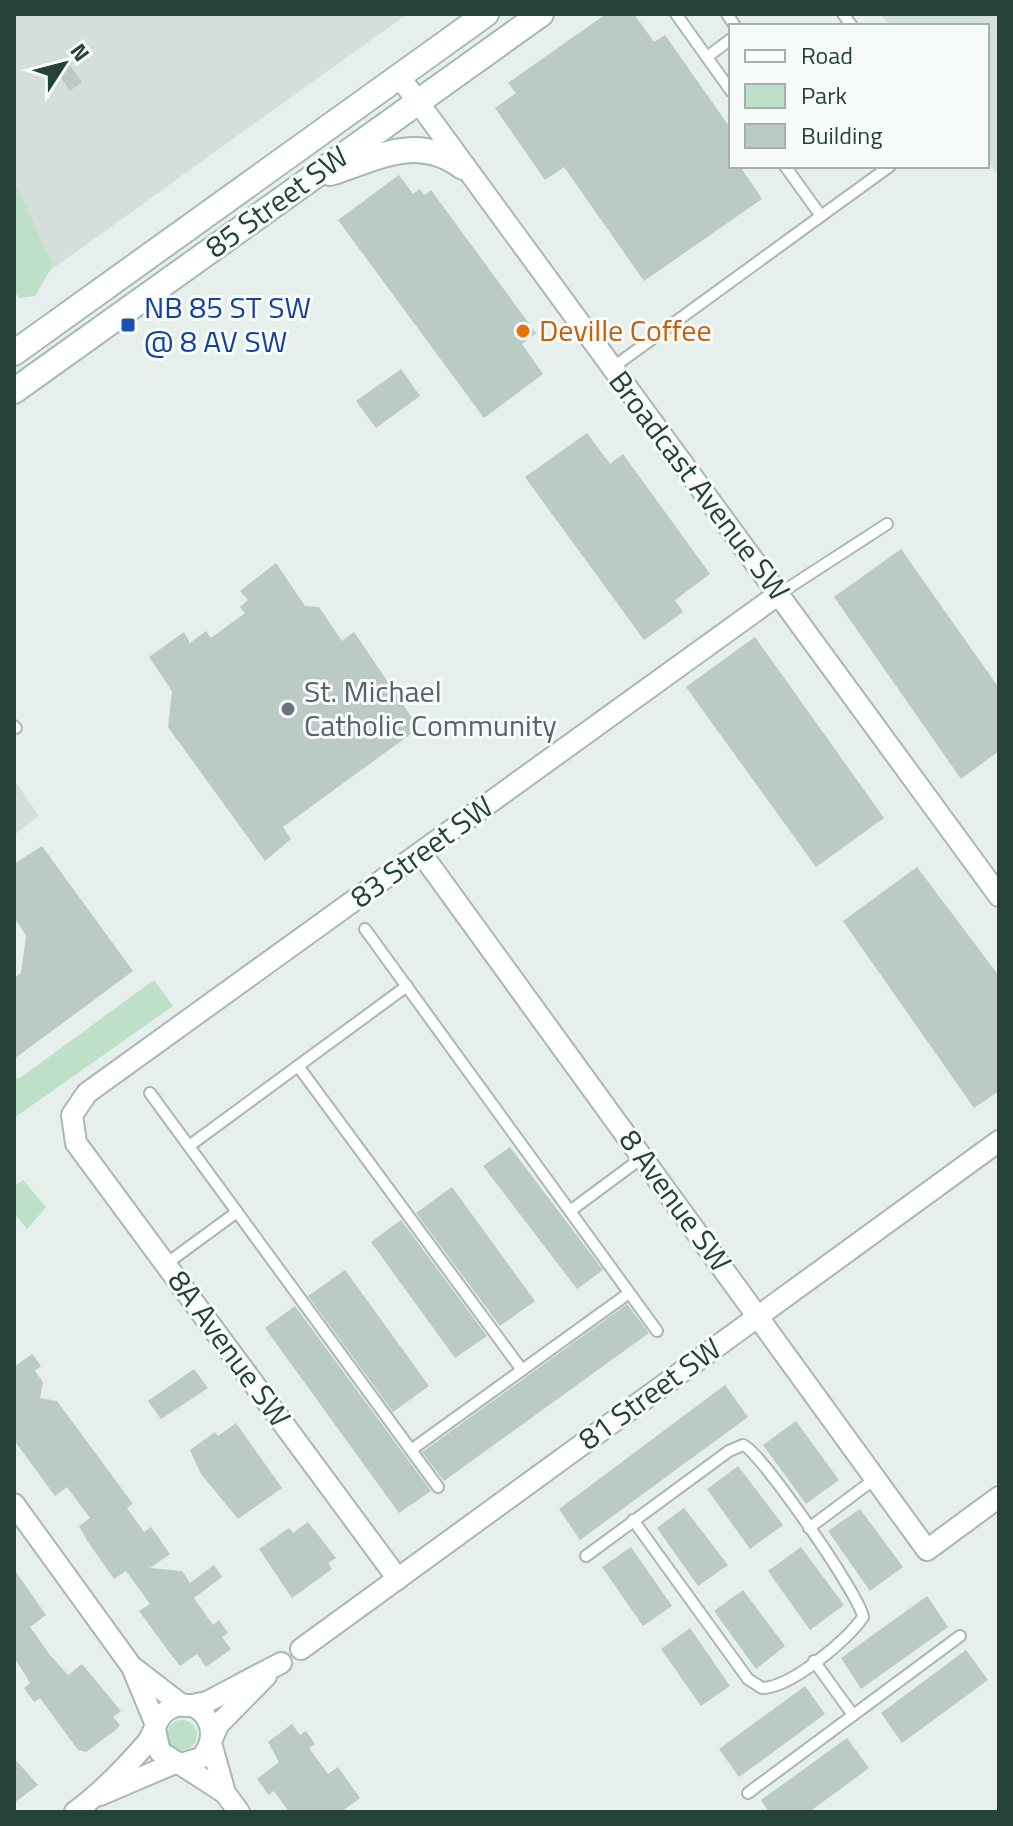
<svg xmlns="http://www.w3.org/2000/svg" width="1013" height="1826" viewBox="0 0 1013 1826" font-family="'Titillium Web',sans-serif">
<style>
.built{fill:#d4dfda}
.green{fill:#bfe0c8}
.building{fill:#bbcac4}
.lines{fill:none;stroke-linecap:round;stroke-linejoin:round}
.lane-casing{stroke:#a8b8b2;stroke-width:14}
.street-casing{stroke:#a8b8b2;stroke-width:24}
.secondary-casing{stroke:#a4bbb3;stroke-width:28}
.lane{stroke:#fff;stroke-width:10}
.street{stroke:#fff;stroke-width:20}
.secondary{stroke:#fff;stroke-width:24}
.transit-dot{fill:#1a4fb4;stroke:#f7fbf9;stroke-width:3}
.food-dot{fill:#e8710a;stroke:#f7fbf9;stroke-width:3}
.worship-dot{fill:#6b7280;stroke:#f7fbf9;stroke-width:3}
.labels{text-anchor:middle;stroke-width:6;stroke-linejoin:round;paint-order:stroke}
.street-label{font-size:30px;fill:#24423a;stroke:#f7fbf9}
.transit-label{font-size:30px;fill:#164399;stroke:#f7fbf9;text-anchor:start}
.food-label{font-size:30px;fill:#c56008;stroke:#f7fbf9;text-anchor:start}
.worship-label{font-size:30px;fill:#5b616d;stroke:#f7fbf9;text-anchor:start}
</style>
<rect width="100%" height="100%" fill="#e6efeb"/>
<g class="built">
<path d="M14 14H407L41 277 14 276Z"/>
<path d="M881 14H999V176L987 160V26H889Z"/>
<path d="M14 780 39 816 14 835Z"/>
</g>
<g class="green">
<path d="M14 181 53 265 35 296 19 298 14 291Z"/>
<path d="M154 980 173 1006 14 1118V1078H20Z"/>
<path d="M23 1180 46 1207 27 1229 14 1213V1186Z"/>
<circle cx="182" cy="1735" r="15"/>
</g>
<g class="building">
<path d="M606 14H634L654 42 665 35 731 129V166H740L762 199 644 281 564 167 545 180 495 108 516 93 508 83Z"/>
<path d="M69 64 82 82 70 91 57 72Z"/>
<path d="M399 175 413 194 420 189 424 195 431 190 536 333 522 344 543 374 484 418 338 220Z"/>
<path d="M401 369 420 396 376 428 356 401Z"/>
<path d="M587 433 610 464 623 454 710 574 675 600 683 612 644 640 525 477Z"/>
<path d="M901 549 999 688V751L961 779 834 597Z"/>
<path d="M276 563 305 606 319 607 342 641 354 632 419 728 283 827 291 839 265 861 168 727 172 691 149 657 184 632 190 643 206 631 211 638 245 613 240 607 248 600 240 591Z"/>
<path d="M755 637 884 818 816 867 686 687Z"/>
<path d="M42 846 133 971 14 1059V978L21 973 26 936 14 917V864Z"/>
<path d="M917 867 999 976V1091L974 1108 843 921Z"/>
<path d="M510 1147 603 1270 577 1289 483 1166Z"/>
<path d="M452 1187 535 1301 500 1326 416 1213Z"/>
<path d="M401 1220 487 1336 455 1358 371 1242Z"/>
<path d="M345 1270 429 1386 393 1412 308 1296Z"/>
<path d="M627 1304 649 1333 444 1481 422 1452Z"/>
<path d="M295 1306 431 1491 399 1513 265 1328Z"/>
<path d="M32 1354 41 1366 35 1371 43 1382 40 1398 57 1401 133 1504 127 1508 144 1532 151 1527 170 1554 150 1568 182 1571 190 1583 214 1565 222 1577 194 1598 213 1625 219 1620 228 1633 222 1637 231 1649 206 1667 197 1654 180 1666 169 1652 139 1611 150 1604 126 1571 114 1579 88 1542 79 1526 90 1518 67 1487 55 1496 14 1440V1367Z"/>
<path d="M194 1369 208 1388 161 1419 148 1401Z"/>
<path d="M725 1385 748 1417 580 1540 559 1509Z"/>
<path d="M796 1421 839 1480 806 1504 763 1445Z"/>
<path d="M236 1423 282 1488 238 1519 201 1474 190 1450 215 1432 218 1436Z"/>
<path d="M738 1466 783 1525 750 1549 707 1489Z"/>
<path d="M684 1508 728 1565 698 1586 657 1528Z"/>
<path d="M860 1509 903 1567 870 1591 828 1531Z"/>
<path d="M308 1522 336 1558 328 1563 332 1569 292 1598 259 1549 289 1528 293 1533Z"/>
<path d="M631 1547 672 1606 643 1626 602 1567Z"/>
<path d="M801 1547 844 1605 810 1630 768 1571Z"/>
<path d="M14 1569 46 1615 30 1627 50 1655 68 1675 82 1664 121 1711 113 1717 120 1725 117 1729 86 1752 78 1750 40 1698 34 1702 24 1688 30 1683 14 1657Z"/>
<path d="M743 1590 785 1646 756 1669 714 1611Z"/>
<path d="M927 1596 948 1627 861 1689 841 1658Z"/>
<path d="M690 1628 730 1686 701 1706 661 1649Z"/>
<path d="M966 1650 988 1680 902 1743 881 1713Z"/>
<path d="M805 1686 825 1714 739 1777 719 1749Z"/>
<path d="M292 1724 300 1735 306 1731 315 1744 309 1748 328 1774 338 1767 360 1798 341 1812H289L274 1791 269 1795 257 1779 279 1762 268 1742Z"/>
<path d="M847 1738 869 1768 809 1812H769L761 1800Z"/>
<path d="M14 1758 38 1785 14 1803Z"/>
</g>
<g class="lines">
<defs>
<g id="lane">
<path d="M676 14 731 91"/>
<path d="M727 14 735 26"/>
<path d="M843 14 852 26"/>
<path d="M707 57 731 39"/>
<path d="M821 216 890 166"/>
<path d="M612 368 821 216 785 166"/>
<path d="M779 594 887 524"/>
<path d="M14 726 16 728"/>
<path d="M365 929 657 1331"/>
<path d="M298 1066 522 1370"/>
<path d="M150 1093 438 1487"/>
<path d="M189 1146 407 986"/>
<path d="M570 1211 643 1157"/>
<path d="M166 1264 237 1212"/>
<path d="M411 1450 629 1293"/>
<path d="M809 1528 876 1478"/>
<path d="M586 1556 729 1451 743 1445C760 1451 861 1597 863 1617 848 1640 790 1688 762 1688L748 1679 633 1520"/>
<path d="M814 1661 853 1715"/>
<path d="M748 1793 960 1636"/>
</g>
<g id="street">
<path d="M399 76 999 896"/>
<path d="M421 853 927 1550 999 1497"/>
<path d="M14 1504 132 1667 156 1725"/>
<path d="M398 1579 76 1143 72 1115 87 1093 779 594"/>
<path d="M301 1649 999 1141"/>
<path d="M135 1669 183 1706"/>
<path d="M188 1706 207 1702 281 1663"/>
<path d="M212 1739 218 1725 266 1676"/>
<path d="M211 1743 225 1793 239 1812"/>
<path d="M180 1764 225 1793"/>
<path d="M100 1795 175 1763"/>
<path d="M75 1812C101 1793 125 1768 146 1744 154 1735 155 1720 165 1712 195 1688 228 1728 201 1758L180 1764 160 1752 155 1729"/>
</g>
<g id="secondary">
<path d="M330 173C378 158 417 133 463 167"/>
<path d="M14 353 486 14"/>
<path d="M14 391 541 14"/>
</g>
</defs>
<use href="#lane" class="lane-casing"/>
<use href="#street" class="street-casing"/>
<use href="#secondary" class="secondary-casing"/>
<use href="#lane" class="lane"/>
<use href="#street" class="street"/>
<use href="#secondary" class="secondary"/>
</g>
<rect class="transit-dot" x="120" y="317" width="16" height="16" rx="4"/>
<circle class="food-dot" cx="523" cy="331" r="8"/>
<circle class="worship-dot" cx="288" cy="709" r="8"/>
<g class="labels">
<g class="street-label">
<text transform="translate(277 202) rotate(-36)" y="10">85 Street SW</text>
<text transform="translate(699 486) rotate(53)" y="10">Broadcast Avenue SW</text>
<text transform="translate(422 852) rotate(-36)" y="10">83 Street SW</text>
<text transform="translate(675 1201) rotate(54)" y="10">8 Avenue SW</text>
<text transform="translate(229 1349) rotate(54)" y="10">8A Avenue SW</text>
<text transform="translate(650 1394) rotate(-36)" y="10">81 Street SW</text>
</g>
<g class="transit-label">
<text x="144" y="318">NB 85 ST SW<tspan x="144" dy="34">@ 8 AV SW</tspan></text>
</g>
<g class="food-label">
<text x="539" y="341">Deville Coffee</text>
</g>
<g class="worship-label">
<text x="304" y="702">St. Michael<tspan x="304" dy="34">Catholic Community</tspan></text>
</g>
</g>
<rect width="1013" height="1826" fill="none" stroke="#24423a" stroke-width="32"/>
<rect x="729" y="24" width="260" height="144" fill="#f7fbf9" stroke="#a3b1ad" stroke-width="2"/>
<rect x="745" y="50" width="40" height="12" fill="#ffffff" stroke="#a3b1ad" stroke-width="2"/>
<text x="801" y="64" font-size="24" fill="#24423a">Road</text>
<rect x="745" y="84" width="40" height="24" fill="#bfe0c8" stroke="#a3b1ad" stroke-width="2"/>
<text x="801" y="104" font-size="24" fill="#24423a">Park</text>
<rect x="745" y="124" width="40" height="24" fill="#bbcac4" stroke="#a3b1ad" stroke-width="2"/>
<text x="801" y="144" font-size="24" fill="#24423a">Building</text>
<g transform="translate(64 64) rotate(54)" stroke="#f7fbf9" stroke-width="6" paint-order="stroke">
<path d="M0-6L14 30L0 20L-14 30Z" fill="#24423a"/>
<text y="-12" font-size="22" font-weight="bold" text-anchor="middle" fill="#24423a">N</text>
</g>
</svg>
